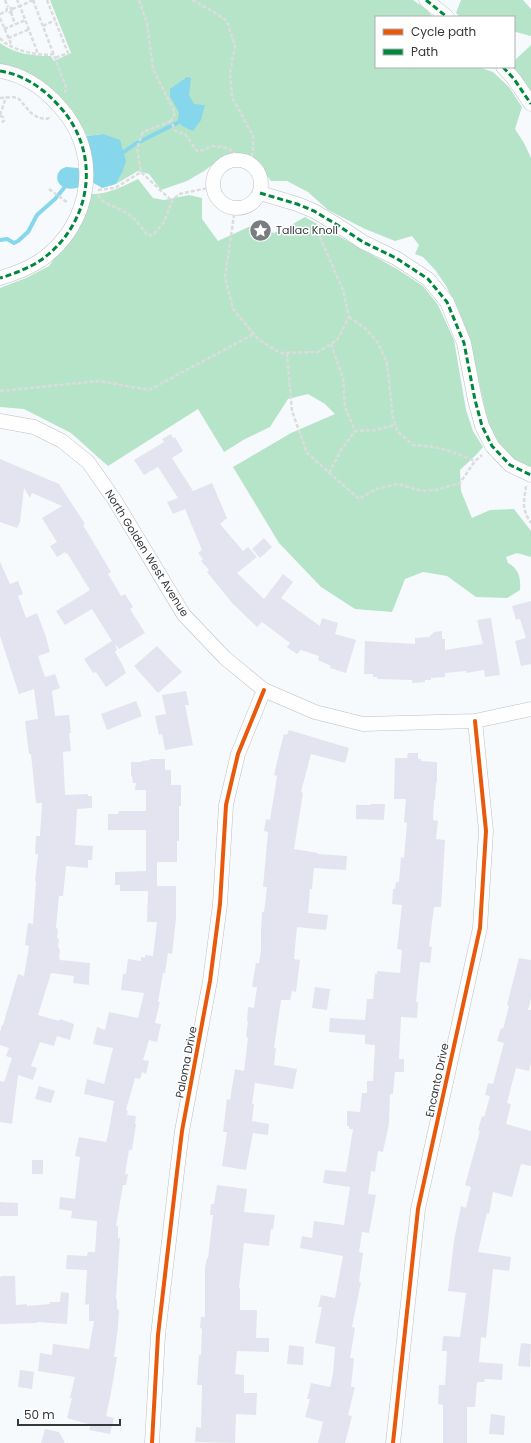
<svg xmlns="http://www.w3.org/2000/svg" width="531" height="1443" viewBox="0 0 531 1443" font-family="Poppins,sans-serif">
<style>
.forest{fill:#b6e4c8}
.water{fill:#86d6ec}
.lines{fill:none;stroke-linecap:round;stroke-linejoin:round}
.stream{stroke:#86d6ec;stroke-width:4}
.building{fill:#e3e4ef}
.street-casing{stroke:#bcbfc2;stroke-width:15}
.path{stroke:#dbdcdd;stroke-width:2.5;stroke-dasharray:4 2;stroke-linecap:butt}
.street{stroke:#fefeff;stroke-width:14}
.quiet{stroke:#00873e;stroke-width:3;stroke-dasharray:6 3;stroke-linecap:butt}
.cycleway-casing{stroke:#fff;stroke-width:6}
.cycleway{stroke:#e8590c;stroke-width:4}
.labels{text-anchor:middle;stroke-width:3;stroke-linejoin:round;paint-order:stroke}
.poi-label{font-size:11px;fill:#35393c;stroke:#fff;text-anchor:start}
.street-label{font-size:11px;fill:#35393c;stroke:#fff}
</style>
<rect width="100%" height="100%" fill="#f7fafc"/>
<g class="forest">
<path d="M50 0H413L427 10 433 17H376V67H478L493 72 509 87 522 107 515 129 524 143 531 158V467L519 463 499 446 491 433 487 418 469 337 458 309 446 286 436 271 423 257 415 254 419 245 412 236 395 241 365 229 328 210 308 192 287 181H271L258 164 247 154H227L204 171 187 181 161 190 149 174 138 171 116 184 122 173 103 134 87 136 78 121 0 65V43C15 54 34 56 51 56L54 61 71 53Z"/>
<path d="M461 0H523L531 9V36L516 32 514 34V17H460L456 13Z"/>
<path d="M531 45V94L513 69 516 59Z"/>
<path d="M138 179 153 198 164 200 189 195 202 198V219L218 241 253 225 274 233 286 228 305 217 397 269 423 286 438 305 454 340 466 410 473 431 483 447 477 454 460 470 461 491 472 518 490 510 514 509 531 531V557L517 553 506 557 508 563C519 569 521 578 520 590L507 598 476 597 447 576 423 572 405 579 392 612 355 609 321 587 279 543 233 467 291 433 335 414 325 404 308 394 288 399 270 427 245 439 224 452 198 409 108 466 71 433 24 409 0 407V288L26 278 49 266 69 237 89 194C107 195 122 187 138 179Z"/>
</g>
<g class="water">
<path d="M187 77 191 78 189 95 194 104 205 105 201 120 193 131 182 126 178 120 179 112 170 97V89Z"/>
<path d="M103 134 120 140 126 161 122 173 116 184 102 188 92 182 87 136Z"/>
<path d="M66 167 78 168 81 173 82 186C58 197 49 172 66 167Z"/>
</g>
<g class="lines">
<g class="stream">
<path d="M124 152 135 144 179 122"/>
<path d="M0 240 7 239 14 243 18 241 28 232 37 215 55 199 64 188"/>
</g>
</g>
<g class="building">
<path d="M171 434 173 438 175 437 183 451 172 458 193 491 212 483 227 518 220 524 243 551 248 547 257 557 237 573 264 599 283 574 293 582 281 598 320 626 322 618 338 623 335 634 356 640 346 673 330 668 331 666 318 660 319 656 301 650 297 654 287 647 290 643 262 622 257 627 232 603 207 572 209 570 201 561 203 559 198 553 202 550 185 509 173 514 167 502 178 498 158 467 144 475 134 460 164 442 162 439Z"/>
<path d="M0 459 59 484 85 524 83 525 111 572 108 574 121 596 125 594 133 607 130 609 145 633 119 649 115 644 117 650 115 652 123 666 126 673 106 687 96 672 93 673 84 659 112 641 92 609 65 625 56 611 90 590 67 553 65 554V552L57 557 50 546 57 542 42 518 62 506 32 493 30 498 24 488 20 522 17 528 0 522Z"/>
<path d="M264 538 272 547 260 558 252 549Z"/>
<path d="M0 562 10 584 18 581 23 594 18 596 26 618 37 613 46 637 50 652 38 656 45 677 55 674 60 688 52 691 55 716 69 715 71 733H69L71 751 63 752 65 795 88 794V796H92V808L77 809 75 845 93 846 92 860H88V868L66 866 63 896H59L56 928 58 929 57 938 59 939 58 947 60 950 59 958H60V960L90 963 89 985 73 983 74 976 51 973 38 1015 59 1021 60 1019 74 1024 70 1040 57 1036 54 1046 40 1042 31 1066 37 1068 33 1080 18 1075 12 1124 0 1122V1081L4 1082 12 1058 6 1056 9 1048 0 1045V1032L2 1025H3L18 974 24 976 29 946 25 945 28 923 33 924 36 882 35 881 38 854H35L36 836H40L42 803H36L31 754H29L25 721 38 719 34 689 19 694 0 636Z"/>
<path d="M531 601V664L521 666 515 641 526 638 520 619 516 620 512 606Z"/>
<path d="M491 618 500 675 485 677 484 670 466 673V671L445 673V677L431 678V680H425V682L412 683V680L377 679V677H373V674H364L365 641 415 644V638L429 637 434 632 442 631V639H445V650L483 644 477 620Z"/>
<path d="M157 646 182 672 158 693 134 666Z"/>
<path d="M186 691 189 705H185L193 745 165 750 162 734 159 735 155 716 166 714 162 695Z"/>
<path d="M136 701 142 716 107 730 101 714Z"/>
<path d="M289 730 349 748 345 763 311 754 301 792 303 793 294 849 318 853 317 854 347 856 346 870 314 868 312 889H310L308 913 328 915 326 930 297 927 294 959 300 960 296 992 292 991 290 1000H281L274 1048H276L274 1065 297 1069 293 1089 255 1083 252 1104H254L252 1121 269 1124 268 1135 253 1133 246 1170 222 1166 227 1132H223L227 1099 230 1100 235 1069 244 1071 248 1038 246 1037 248 1021H247L248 1007 254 1008 257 987H252L256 963H259L261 950V930L262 912H264L267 887H263L268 832 264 831 266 819 270 820 277 776 274 775 280 749 284 734 287 735Z"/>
<path d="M408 753H418V759H421V761L437 762V782L436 783 435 800H434L433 820 438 821 436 839 445 840 441 907H434L429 946 432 947 430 963 420 962 416 1002H418L417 1018 401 1017 399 1059H404V1072H395L393 1092V1094H390L389 1123 383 1152 378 1151 375 1172 371 1171 368 1194 376 1195 369 1233 362 1232 359 1252 363 1253 359 1282H361L352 1327 355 1328 350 1358H354L351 1387H355L348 1415 352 1416 345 1443H318L323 1422 305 1417 310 1399H307L311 1383 330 1387 333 1374 335 1347 315 1343 322 1307H318L321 1295 335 1298 343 1256 300 1248 302 1236 312 1238 314 1221 344 1225 350 1187 323 1183 325 1170 346 1172 353 1129H349V1126H347V1111L360 1112 362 1093H367V1081H373L375 1045 365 1044V1035L329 1032 330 1018 365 1020 367 999H373L375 974H377V971L400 973 402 950 397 949 402 905 392 904 393 889H395L396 882H399L401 857 404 858 407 823 404 822 406 799H394L395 758H407Z"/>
<path d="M150 759H165V770H171V785H181V806H179V841H177V862H157V886H176V919L172 954 168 953 165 973H163L158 1002H160L155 1023 161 1024 157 1042 149 1040 143 1060 149 1061 146 1074 142 1072 140 1079 135 1078 126 1110 128 1111 127 1115 136 1116 135 1124H136L132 1150H129L125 1174H128L126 1185H123L116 1226H118V1238H120L116 1299H117V1309L119 1310 118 1327 114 1357H117L111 1393 106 1416 114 1418 110 1434 89 1430 91 1425 67 1418 72 1398H70L75 1377 38 1371 40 1353 52 1355 53 1344 89 1349 94 1321H89V1304L85 1305 87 1270 66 1269 67 1255 87 1256 88 1252H95L97 1221 71 1218 72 1211 59 1209 60 1197 75 1199 80 1157 75 1156 79 1137 106 1142 108 1135 114 1101 84 1094 87 1079 104 1084 113 1048 93 1044 97 1027 105 1030 109 1012 138 1018 144 993 121 990 123 974H126L128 959 141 961V957L145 958V955L153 956 157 922H147L148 891H120V885H115V872L146 871V830H108V814H118L119 811H146V790H135L136 783H133L132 776H131V762H142V761L150 760Z"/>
<path d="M370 804H385L384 820 356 819V805H370Z"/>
<path d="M519 958 531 960V999L528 1010H531V1063L529 1071 516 1068 507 1103 511 1104 506 1124 531 1131V1166L521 1164 512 1197 493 1192 489 1214 487 1213 478 1252 511 1257 509 1271 493 1269 486 1338 481 1337 479 1362 503 1364 502 1380 485 1379 484 1382H477L475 1407H467V1443H443V1405L438 1404 439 1385H445L447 1351H442L443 1337 444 1336 460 1337 466 1293 448 1291 454 1241 461 1206 466 1208 471 1187 465 1185 480 1131 478 1130 482 1116 484 1117 490 1096 485 1095 488 1083 493 1084 504 1043 497 1041 501 1028 503 1029 509 1006 507 1005Z"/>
<path d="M315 987 330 989 327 1010 312 1008Z"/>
<path d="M39 1086 55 1091 51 1103 35 1099Z"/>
<rect x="32" y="1160" width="11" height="14"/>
<path d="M217 1185 247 1189 244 1212 275 1215 273 1229H271L269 1246 244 1243 239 1288H240V1310H256L257 1311 256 1338H269V1352L237 1351 235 1374 244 1375V1393H257L256 1415 236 1414 235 1443 195 1442 196 1427 201 1428 202 1385H197L199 1355H201L202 1329 200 1328 201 1317H205V1268L207 1258H208L213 1215H210L211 1204H214Z"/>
<path d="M0 1202 18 1203V1216H0Z"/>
<path d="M2 1276H15L16 1305 27 1304V1306L50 1304V1302H60L61 1292 69 1293 67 1324 37 1322V1323L0 1324V1277Z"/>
<path d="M521 1343 531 1344 530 1367 518 1366Z"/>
<path d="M289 1345 304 1347 303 1365 287 1364Z"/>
<path d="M20 1370 34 1372 32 1389 18 1387Z"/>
<path d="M491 1414 505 1416 504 1435 489 1434Z"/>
<path d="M45 1429 59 1432 65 1443H41Z"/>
</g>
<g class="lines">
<defs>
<g id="street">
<path d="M426 0 447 17"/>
<path d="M503 67 514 79 531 104"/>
<path d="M0 71C24 75 43 88 59 106 102 152 93 223 41 260 29 268 14 274 0 278"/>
<circle cx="237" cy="184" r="24"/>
<path d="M260 193 297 204 314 211 339 226 363 242 396 258 428 279 447 302 464 343 475 400 482 426 492 446 510 465 531 475"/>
<path d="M0 421 34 427 62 441 88 462 114 499 184 615 225 658 264 690 315 712 363 724 475 721 531 709"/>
<path d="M152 1443 158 1335 177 1172 182 1131 210 981 220 904 226 805 238 754 264 690"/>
<path d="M393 1443 418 1209 480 928 486 831 475 721"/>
</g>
</defs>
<use href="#street" class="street-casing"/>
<g class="path">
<path d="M5 0 8 7"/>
<path d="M33 0 66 87 65 93"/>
<path d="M33 0 20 6 38 54"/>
<path d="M47 0 68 53 55 58"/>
<path d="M139 0 147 23 153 69 175 113 171 121 175 131 185 134 197 151 203 150 213 146 228 148 234 153 236 159"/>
<path d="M192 0 212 11 227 21 235 46 230 73 232 97 253 136V153L248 162"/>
<circle cx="9" cy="10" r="2.5"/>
<path d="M12 9 20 6 17 0"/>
<path d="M11 12 15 24"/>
<path d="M0 14 7 11"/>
<path d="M0 18 12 46"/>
<path d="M43 26 55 20"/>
<path d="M4 29 26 20"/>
<path d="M0 38C9 50 40 57 54 54"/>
<path d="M8 38 30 29"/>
<path d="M0 98 13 97 19 99 31 113 39 118 47 119 51 116"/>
<path d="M0 115 6 97"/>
<path d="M0 116 3 117 4 121 0 123"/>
<path d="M171 121 143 132 137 148 141 172 172 201"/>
<path d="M49 189 68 203"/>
<path d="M98 190 115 188 141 172"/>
<path d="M98 195C103 205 116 206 125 212 134 217 141 226 147 235H153L164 222 172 201 179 194 213 187"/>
<path d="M235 208 225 278 233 309 258 339 280 353 318 352 337 340 349 317 343 290 316 228"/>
<path d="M349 317 365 328 377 341 387 363 393 419 398 432 413 445 434 447 450 451 475 461"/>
<path d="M331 344 343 378 345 407 355 431 376 430 395 425"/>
<path d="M287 353 292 411 307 453 359 499 376 489 398 484 422 491 436 490 460 483 475 461 482 455"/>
<path d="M0 391 99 381 149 390 254 334"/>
<path d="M329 473 341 450 355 431"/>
<path d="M526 486C524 502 521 508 531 523"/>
</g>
<use href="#street" class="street"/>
<g class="quiet">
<path d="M426 0 447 17"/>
<path d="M503 67 514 79 531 104"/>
<path d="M0 71C24 75 43 88 59 106 102 152 93 223 41 260 29 268 14 274 0 278"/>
<path d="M260 193 297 204 314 211 339 226 363 242 396 258 428 279 447 302 464 343 475 400 482 426 492 446 510 465 531 475"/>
</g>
<defs>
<g id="cycleway">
<path d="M152 1443 158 1335 177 1172 182 1131 210 981 220 904 226 805 238 754 264 690"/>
<path d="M393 1443 418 1209 480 928 486 831 475 721"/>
</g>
</defs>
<use href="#cycleway" class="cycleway-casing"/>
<use href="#cycleway" class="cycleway"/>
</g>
<defs>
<symbol id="sight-disc" viewBox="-11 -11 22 22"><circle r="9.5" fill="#797d7f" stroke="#fff"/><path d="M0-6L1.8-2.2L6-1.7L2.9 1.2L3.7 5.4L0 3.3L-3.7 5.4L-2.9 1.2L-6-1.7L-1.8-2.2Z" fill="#fff"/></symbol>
</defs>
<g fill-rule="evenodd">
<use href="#sight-disc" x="248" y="218" width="25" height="25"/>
</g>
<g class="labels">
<g class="poi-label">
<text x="276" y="234">Tallac Knoll</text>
</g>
<g class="street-label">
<text transform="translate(147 553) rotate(58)" y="4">North Golden West Avenue</text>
<text transform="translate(186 1062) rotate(-79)" y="4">Paloma Drive</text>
<text transform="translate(437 1080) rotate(-78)" y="4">Encanto Drive</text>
</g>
</g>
<rect x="375" y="16" width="140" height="52" fill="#ffffff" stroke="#aeb0b1"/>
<rect x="383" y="29" width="20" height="6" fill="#e8590c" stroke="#aeb0b1"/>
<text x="411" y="36" font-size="12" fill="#35393c">Cycle path</text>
<rect x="383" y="49" width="20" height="6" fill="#00873e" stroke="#aeb0b1"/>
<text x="411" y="56" font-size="12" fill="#35393c">Path</text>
<path d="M18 1419v6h102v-6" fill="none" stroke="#35393c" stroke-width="2"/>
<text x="24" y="1419" font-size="12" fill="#35393c" stroke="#ffffff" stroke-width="3" paint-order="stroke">50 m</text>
</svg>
